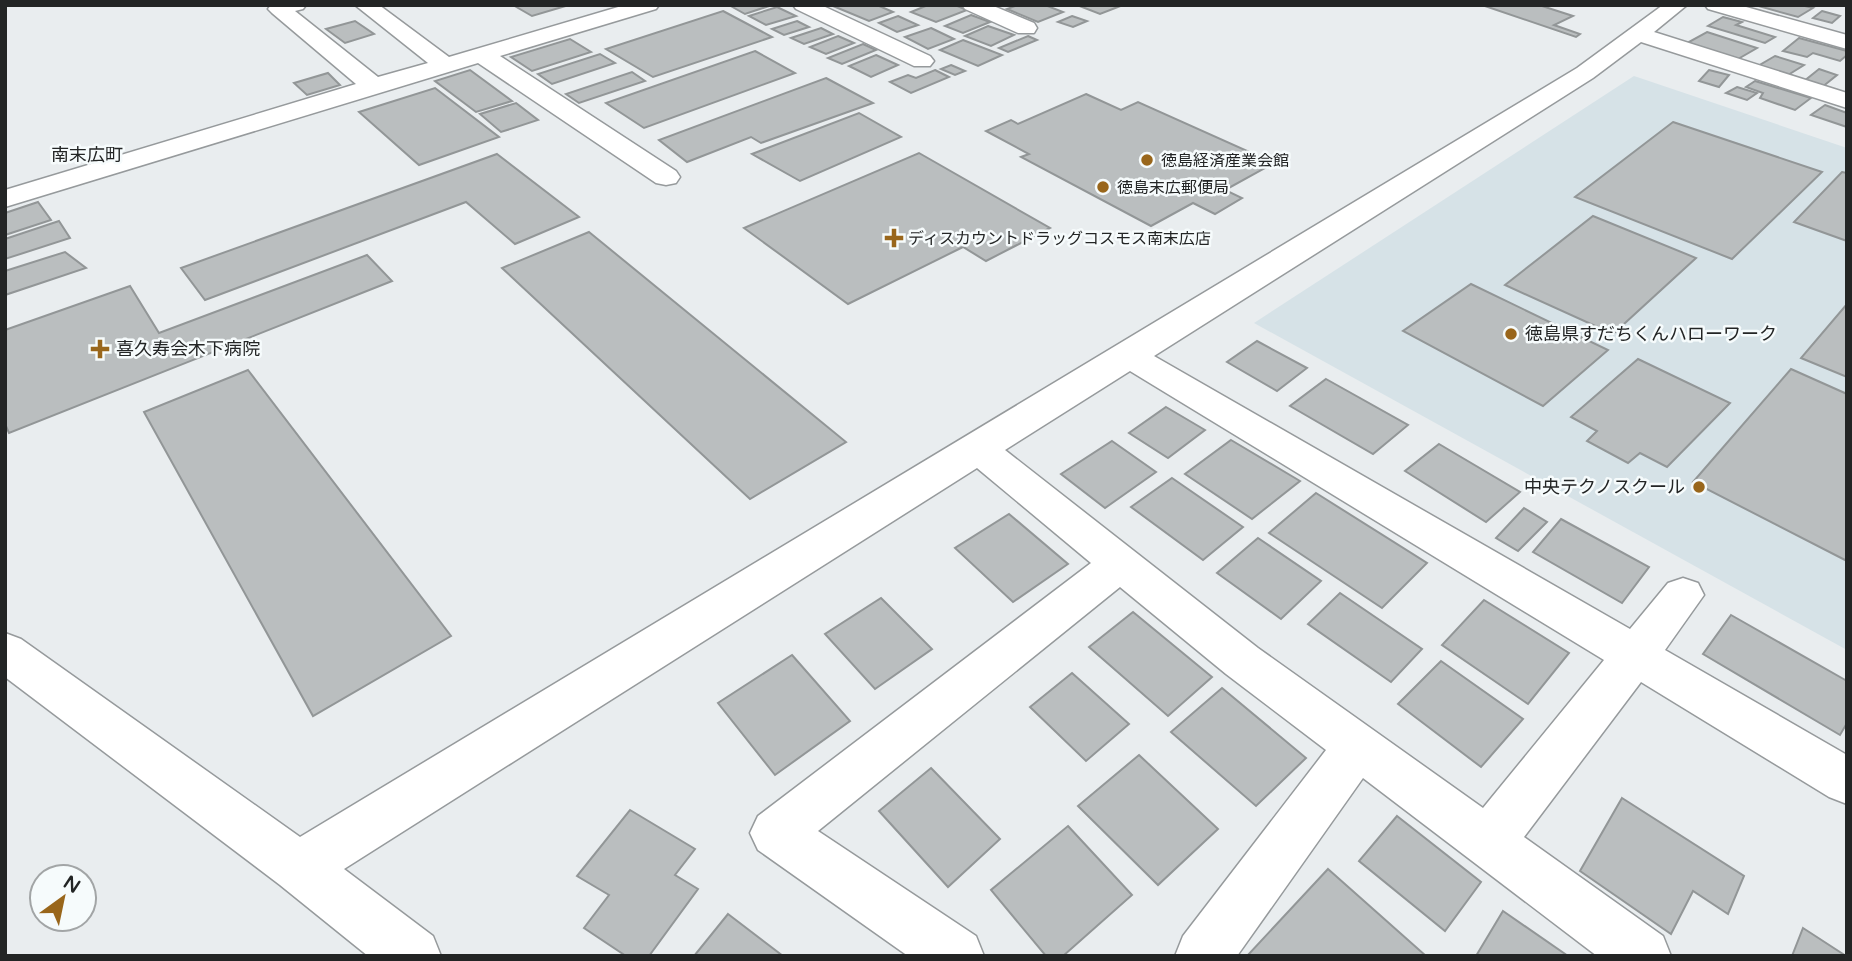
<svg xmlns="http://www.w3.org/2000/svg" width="1852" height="961" viewBox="0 0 1852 961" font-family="'Varela Round','Noto Sans JP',sans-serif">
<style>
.built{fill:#d6e2e7}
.building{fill:#babebf;stroke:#929697;stroke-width:2}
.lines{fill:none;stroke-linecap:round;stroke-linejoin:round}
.minor-casing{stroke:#969a9c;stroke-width:3}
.minor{fill:#fff;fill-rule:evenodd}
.poi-dot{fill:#99661b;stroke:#f6fbfc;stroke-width:2.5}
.labels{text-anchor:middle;stroke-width:5;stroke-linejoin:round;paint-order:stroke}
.far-poi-label{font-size:16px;fill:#232525;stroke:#f6fbfc;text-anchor:start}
.far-quarter-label{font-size:18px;fill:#232525;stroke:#f6fbfc}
.poi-label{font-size:18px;fill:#232525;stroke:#f6fbfc;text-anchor:start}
</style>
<rect width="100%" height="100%" fill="#e9edef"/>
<path class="built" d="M1634 76 1847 148V650L1254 323Z"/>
<g class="building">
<path d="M513 5H569L532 16Z"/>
<path d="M729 5H772L745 14Z"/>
<path d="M877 5 893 12 869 21 833 6Z"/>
<path d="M928 5H955L967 10 936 22 911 12Z"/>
<path d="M1018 5H1045L1063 12 1038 22 1007 9Z"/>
<path d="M1077 5H1123L1100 14Z"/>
<path d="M1482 5H1539L1573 16 1554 25 1580 34 1576 37Z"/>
<path d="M1755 5H1801L1813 8 1798 17Z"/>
<path d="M777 7 796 16 766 25 749 16Z"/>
<path d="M723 11 772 37 653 77 606 49Z"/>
<path d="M1822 11 1840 16 1832 23 1813 18Z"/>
<path d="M971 15 990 22 963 33 945 26Z"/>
<path d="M898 16 918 25 897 32 879 23Z"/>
<path d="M1072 16 1087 21 1073 27 1058 22Z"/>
<path d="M1723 17 1742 22 1736 25 1775 37 1765 43 1708 26Z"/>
<path d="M355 21 374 34 345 43 326 29Z"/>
<path d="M797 21 809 27 784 35 772 29Z"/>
<path d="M988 26 1014 35 991 46 965 36Z"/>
<path d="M821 28 833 34 804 44 791 38Z"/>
<path d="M931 28 954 39 928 49 905 37Z"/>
<path d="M1707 32 1757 48 1738 59 1687 43Z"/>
<path d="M838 36 854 43 826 54 810 47Z"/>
<path d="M1028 36 1037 40 1008 52 999 48Z"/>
<path d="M1799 38 1847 51V55L1840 61 1813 53 1807 57 1783 51Z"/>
<path d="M570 39 591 52 532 71 511 57Z"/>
<path d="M963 40 1002 55 978 66 940 50Z"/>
<path d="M863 44 876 50 842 64 828 58Z"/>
<path d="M755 51 795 73 644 128 606 103Z"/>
<path d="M600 54 615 63 552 84 538 74Z"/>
<path d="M876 55 898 65 871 77 849 66Z"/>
<path d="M1775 56 1804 65 1788 75 1758 66Z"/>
<path d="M951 65 965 71 955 75 941 69Z"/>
<path d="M1819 69 1837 75 1821 88 1803 82Z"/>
<path d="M470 70 512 101 476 112 435 81Z"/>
<path d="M935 70 949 77 911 93 890 82 908 75 916 78Z"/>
<path d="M1709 70 1729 75 1719 87 1699 81Z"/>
<path d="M632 72 645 81 579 103 566 94Z"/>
<path d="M328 73 340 85 307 95 294 83Z"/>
<path d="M826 78 873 103 761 143 751 137 687 162 659 140Z"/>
<path d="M1755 81 1811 98 1795 110 1760 98 1763 93 1746 87Z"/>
<path d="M1737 87 1757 93 1747 100 1726 93Z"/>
<path d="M435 88 499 137 419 165 359 112Z"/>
<path d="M1086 94 1121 110 1138 102 1274 163 1225 190 1242 198 1215 214 1193 203 1151 226 1021 157 1029 154 986 131 1011 120 1018 124Z"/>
<path d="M516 103 538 120 501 132 480 114Z"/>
<path d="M1825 105 1847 113V127L1811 115Z"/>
<path d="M859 113 901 137 800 181 752 154Z"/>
<path d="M1673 122 1822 172 1732 259 1575 197Z"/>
<path d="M919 153 1050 228 986 261 963 247 848 304 744 228Z"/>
<path d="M497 154 579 217 515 244 466 202 205 300 181 268Z"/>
<path d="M1842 172 1847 173V241L1794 222Z"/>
<path d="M38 202 51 220 5 235V213Z"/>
<path d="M1593 216 1696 258 1613 334 1505 285Z"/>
<path d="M59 221 70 238 5 259V239Z"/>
<path d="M589 232 846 442 750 499 502 268Z"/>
<path d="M65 252 86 268 5 295V271Z"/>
<path d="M367 255 392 281 9 433 5 424V330L130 286 159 333Z"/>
<path d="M1471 284 1608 350 1543 406 1403 331Z"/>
<path d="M1847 304V377L1801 358Z"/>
<path d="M1257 341 1307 368 1277 391 1227 362Z"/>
<path d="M1638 359 1730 403 1667 467 1640 453 1628 463 1587 441 1597 431 1571 417Z"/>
<path d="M1791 369 1847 394V561L1693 482Z"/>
<path d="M248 370 451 636 313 716 144 412Z"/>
<path d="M1326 379 1408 425 1373 454 1290 406Z"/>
<path d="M1166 407 1205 430 1168 458 1129 433Z"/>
<path d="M1231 440 1300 481 1252 519 1185 474Z"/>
<path d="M1112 441 1156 472 1105 508 1061 474Z"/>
<path d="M1439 444 1520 492 1486 522 1405 471Z"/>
<path d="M1172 478 1243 527 1203 560 1131 507Z"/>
<path d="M1316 493 1427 563 1382 608 1269 533Z"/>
<path d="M1524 508 1547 522 1518 551 1496 538Z"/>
<path d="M1009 514 1068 564 1013 602 955 548Z"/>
<path d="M1561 519 1649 567 1622 603 1533 552Z"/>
<path d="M1258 538 1321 581 1281 619 1217 573Z"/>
<path d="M1340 593 1422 649 1391 682 1308 624Z"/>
<path d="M881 598 932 649 875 689 825 634Z"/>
<path d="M1484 600 1569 653 1528 704 1442 645Z"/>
<path d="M1133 612 1212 677 1168 716 1089 647Z"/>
<path d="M1731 615 1847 681V723L1840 735 1703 654Z"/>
<path d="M792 655 850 721 775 775 718 703Z"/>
<path d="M1441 661 1523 719 1481 767 1398 704Z"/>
<path d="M1072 673 1129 724 1086 761 1030 707Z"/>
<path d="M1222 688 1306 758 1256 806 1171 732Z"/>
<path d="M1139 755 1218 829 1158 885 1078 806Z"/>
<path d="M931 768 1000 839 948 887 879 811Z"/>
<path d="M1622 798 1744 876 1728 914 1693 891 1671 934 1580 871Z"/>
<path d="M630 810 695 849 675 875 698 889 649 956H626L584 928 609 895 577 876Z"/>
<path d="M1397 816 1481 882 1445 931 1359 861Z"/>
<path d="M1068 826 1132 895 1063 956H1046L991 890Z"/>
<path d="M1328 869 1426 956H1247Z"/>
<path d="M1503 911 1568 956H1476Z"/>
<path d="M728 914 783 956H694Z"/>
<path d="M1803 928 1846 956H1792Z"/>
</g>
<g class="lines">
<defs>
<g id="minor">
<path d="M271 5H306L303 9 295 11 378 77 428 63 355 5H379L449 57 625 5H659L656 9 500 56 676 171 680 177 676 183 666 185 656 183 478 63 5 207V190L356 84 272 13 268 9Z"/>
<path d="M793 5H821L930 56 934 61 930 66H914L796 9Z"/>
<path d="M962 5H991L1034 23 1037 28 1034 33H1018L965 9Z"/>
<path d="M1663 5H1687L1654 32 1847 93V108L1641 42 1593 78 1154 356 1630 629 1668 583 1683 578 1698 583 1704 595 1665 650 1847 755V804L1829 797 1641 682 1524 837 1663 936 1671 956H1597L1363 778 1237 956H1175L1183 936 1326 750 1226 674 1120 587 818 831 976 936 984 956H908L758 850 750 833 758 816 1091 563 977 468 344 869 433 936 441 956H368L280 885 5 677V633L21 639 300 837 1577 68ZM1130 371 1604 660 1483 808 1258 648 1005 450Z"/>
<path d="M1705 5H1739L1847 35V49L1708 9Z"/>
</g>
</defs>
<use href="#minor" class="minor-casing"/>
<use href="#minor" class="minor"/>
</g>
<g class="poi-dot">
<circle cx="1147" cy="160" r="7"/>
<circle cx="1103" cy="187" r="7"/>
<path d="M890.5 227.5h7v7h7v7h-7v7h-7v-7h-7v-7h7z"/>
<circle cx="1511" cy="334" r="7"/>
<path d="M96.5 338.5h7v7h7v7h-7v7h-7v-7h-7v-7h7z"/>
<circle cx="1699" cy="487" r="7"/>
</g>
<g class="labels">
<g class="far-poi-label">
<text x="1161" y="166">徳島経済産業会館</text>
<text x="1117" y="193">徳島末広郵便局</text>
<text x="908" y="244">ディスカウントドラッグコスモス南末広店</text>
</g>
<g class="far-quarter-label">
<text x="87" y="161">南末広町</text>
</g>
<g class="poi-label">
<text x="1525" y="340">徳島県すだちくんハローワーク</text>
<text x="116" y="355">喜久寿会木下病院</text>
<text x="1685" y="493" text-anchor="end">中央テクノスクール</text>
</g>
</g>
<rect width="1852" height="961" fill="none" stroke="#232525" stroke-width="14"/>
<g transform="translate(63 898) rotate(33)"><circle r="33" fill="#f6fbfc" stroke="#a2a5a6" stroke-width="2"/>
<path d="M0-5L12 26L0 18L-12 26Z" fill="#99661b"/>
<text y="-10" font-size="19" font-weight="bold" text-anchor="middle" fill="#232525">N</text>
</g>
</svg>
